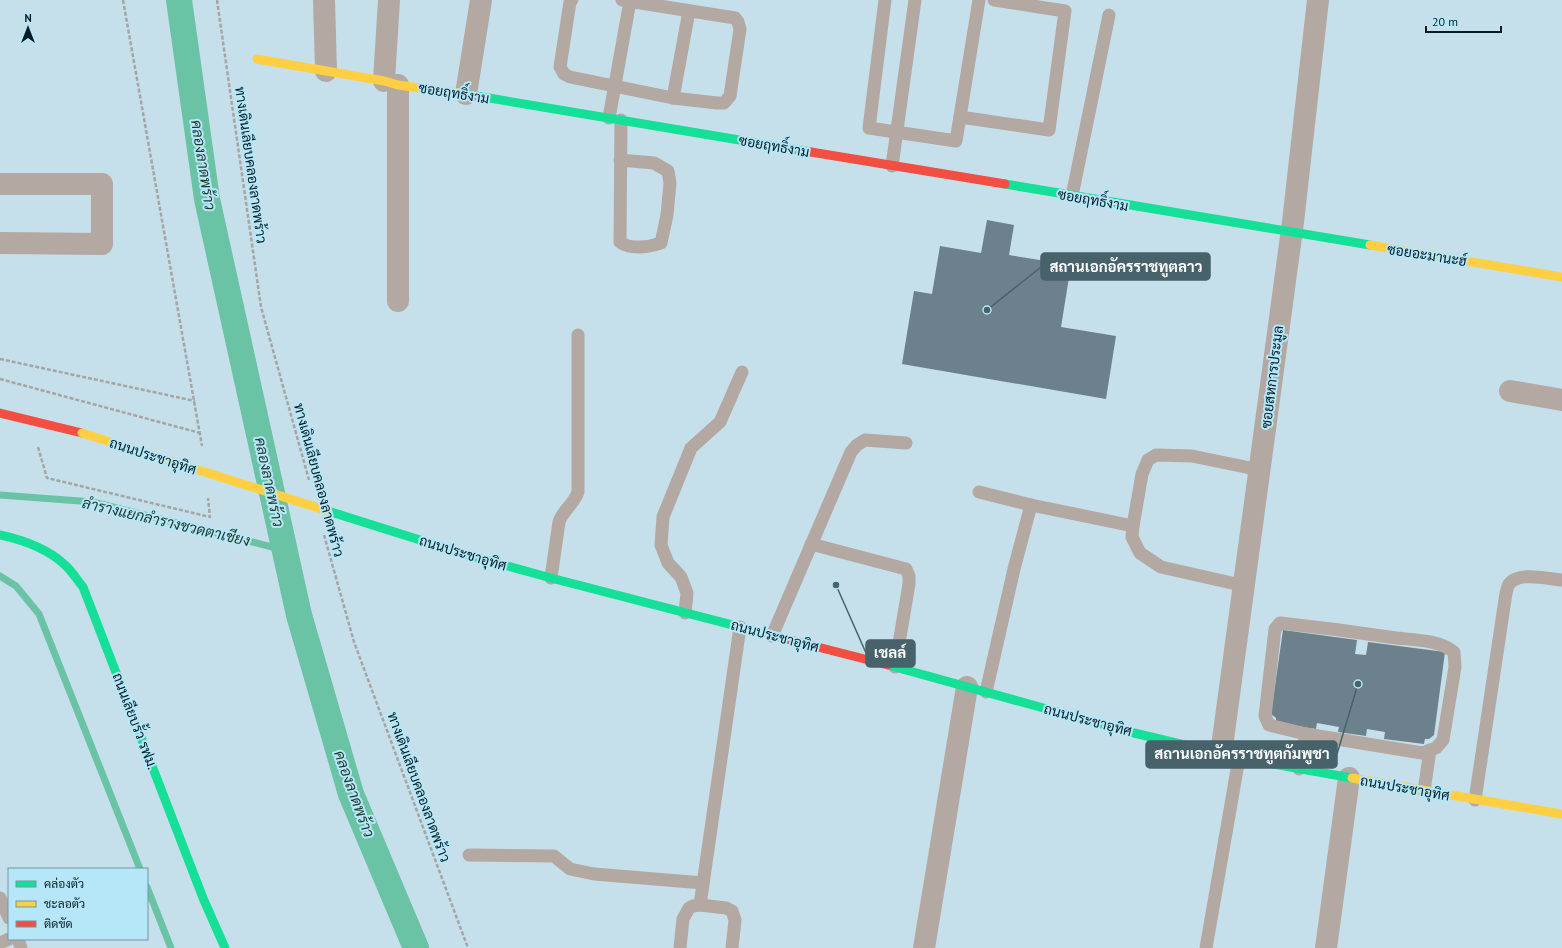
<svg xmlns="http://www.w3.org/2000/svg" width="1562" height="948" viewBox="0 0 1562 948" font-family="'PT Sans',Sarabun,sans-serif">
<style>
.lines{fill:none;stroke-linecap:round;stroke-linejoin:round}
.stream{stroke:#6ac3a4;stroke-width:7}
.canal{stroke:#6ac3a4;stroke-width:26}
.building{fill:#6c818b}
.path{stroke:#a6a5a4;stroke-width:2.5;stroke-dasharray:4 2;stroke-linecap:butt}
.lane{stroke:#b4a8a3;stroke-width:13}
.street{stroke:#b4a8a3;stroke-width:22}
.fast{stroke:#16e098;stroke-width:9}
.slow{stroke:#ffcf43;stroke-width:9}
.jam{stroke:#f24e42;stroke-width:9}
.fast-bridge{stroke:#16e098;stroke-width:9}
.slow-bridge{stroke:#ffcf43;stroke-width:9}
.labels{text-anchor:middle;stroke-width:4;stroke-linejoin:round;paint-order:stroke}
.street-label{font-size:14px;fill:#041e26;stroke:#b6e7f9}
.water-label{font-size:15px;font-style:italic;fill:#1f382b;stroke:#b6e7f9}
.leader{fill:none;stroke:#48626b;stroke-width:1.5}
.callout-dot{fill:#48626b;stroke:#b6e7f9;stroke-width:1.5}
.callout{fill:#48626b;stroke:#48626b;stroke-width:1.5}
.callout-label{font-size:15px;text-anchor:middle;font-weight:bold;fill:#fff}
</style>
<rect width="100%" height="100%" fill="#c5e0ea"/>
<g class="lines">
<g class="stream">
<path d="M0 495 93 502 284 550"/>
<path d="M0 576 16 586 39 614 140 869"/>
<path d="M147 887 171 948"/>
</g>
<path class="canal" d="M179 0 207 199 299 615 351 794 416 948"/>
</g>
<g class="building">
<path d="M987 220 1014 225 1009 255 1071 265 1061 327 1116 336 1106 399 902 364 914 291 932 294 940 246 981 253Z"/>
<path d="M1283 630 1357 640 1355 654 1366 655 1368 642 1445 652 1434 735 1429 739H1425L1424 744 1384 739 1385 732 1367 729 1366 736 1338 732 1339 727 1317 723 1316 729 1276 723V718L1271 714Z"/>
</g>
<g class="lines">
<g class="path">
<path d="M123 0 202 446"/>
<path d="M217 0 261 307 309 480"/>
<path d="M0 359 195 401"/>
<path d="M0 379 200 433"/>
<path d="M38 447 47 478 210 517 208 498"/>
<path d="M324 535 354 642 468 948"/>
</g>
<g class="lane">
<path d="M572 0 570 2 560 67 564 74 570 77 673 98 717 103H724L730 96 740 29 738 22 735 18 622 0"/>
<path d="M885 0 869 128 956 141 979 0"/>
<path d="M673 98 689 11"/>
<path d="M960 117 1049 130 1065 11 994 0"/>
<path d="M609 118 630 1"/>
<path d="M620 160 654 163 668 171 670 183 667 215 661 243C650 247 630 250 620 242L621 120"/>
<path d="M892 166 915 0"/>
<path d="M1072 196 1109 15"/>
<path d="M979 492 1031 505"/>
<path d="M811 544 906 569 909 576V584L895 667"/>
<path d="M551 578 559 522C563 510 574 504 578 492V335"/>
<path d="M1245 586 1161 567 1140 553 1132 537 1133 526 1142 474 1148 460 1156 455 1192 456 1260 470"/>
<path d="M685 613 687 593 681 577 668 563 661 545 663 517 691 448 720 422 742 372"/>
<path d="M1280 623C1318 627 1357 632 1396 638 1415 640 1439 640 1454 652L1455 667 1443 740 1436 748 1422 753 1306 734 1269 725 1265 716 1275 629Z"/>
<path d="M772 636 851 452 857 445 865 440 906 443"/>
<path d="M986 692 1014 569 1031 505 1133 526"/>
<path d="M1299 769 1306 734"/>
<path d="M1424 791 1430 750"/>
<path d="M1475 800 1506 593C1507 591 1507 587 1509 584 1519 571 1548 579 1562 580"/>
<path d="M469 855 554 856 570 869 594 874 703 883"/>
<path d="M0 898 9 918"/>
<path d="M700 905 740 627"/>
<path d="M18 939 21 948"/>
<path d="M0 943 9 939"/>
<path d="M680 948 683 919 689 908 693 906 700 905 726 908 732 911 735 920 732 948"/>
<path d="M1206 948 1239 758"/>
</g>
<g class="street">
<path d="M324 0 326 71"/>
<path d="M384 81 389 0"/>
<path d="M398 85V301"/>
<path d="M466 94 481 0"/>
<path d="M0 184H102V244L0 243"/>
<path d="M1510 391 1562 400"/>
<path d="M1221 754 1293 222 1318 0"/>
<path d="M924 948 967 687"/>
<path d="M1326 948 1349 778"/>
</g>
<g class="fast">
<path d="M465 94 811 152"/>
<path d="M1005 184 1370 245"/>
<path d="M0 535C23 540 48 549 65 565 72 571 77 580 83 587L203 898 225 948"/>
<path d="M461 553 551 578 767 634"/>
<path d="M888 665 1130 732 1239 758 1352 778"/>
</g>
<g class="slow">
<path d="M257 59 384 81 398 85 465 94"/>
<path d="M1370 245 1562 277"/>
<path d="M1352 778 1562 814"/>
</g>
<g class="jam">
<path d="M811 152 1005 184"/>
<path d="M0 413 82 433"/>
<path d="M767 634 888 665"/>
</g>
<path class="fast-bridge" d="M328 511 461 553"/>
<path class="slow-bridge" d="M82 433 328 511"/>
</g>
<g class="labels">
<g class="street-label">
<text transform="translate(454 93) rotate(9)" y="5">ซอยฤทธิ์งาม</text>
<text transform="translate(774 146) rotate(10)" y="5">ซอยฤทธิ์งาม</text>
<text transform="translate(251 165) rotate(82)" y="5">ทางเดินเลียบคลองลาดพร้าว</text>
<text transform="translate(1093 200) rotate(10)" y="5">ซอยฤทธิ์งาม</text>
<text transform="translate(1427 255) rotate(9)" y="5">ซอยอะมานะฮ์</text>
<text transform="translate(1272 377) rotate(-83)" y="5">ซอยสหการประมูล</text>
<text transform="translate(153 456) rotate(18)" y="5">ถนนประชาอุทิศ</text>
<text transform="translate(319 480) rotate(75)" y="5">ทางเดินเลียบคลองลาดพร้าว</text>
<text transform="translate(463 553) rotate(17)" y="5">ถนนประชาอุทิศ</text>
<text transform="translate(775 636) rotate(15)" y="5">ถนนประชาอุทิศ</text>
<text transform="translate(1088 720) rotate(15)" y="5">ถนนประชาอุทิศ</text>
<text transform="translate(135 721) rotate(69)" y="5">ถนนเลียบรั้ว รฟม.</text>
<text transform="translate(419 787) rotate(70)" y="5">ทางเดินเลียบคลองลาดพร้าว</text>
<text transform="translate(1405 788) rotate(10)" y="5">ถนนประชาอุทิศ</text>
</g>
<g class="water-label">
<text transform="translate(203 165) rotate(81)" y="5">คลองลาดพร้าว</text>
<text transform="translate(269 482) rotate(78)" y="5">คลองลาดพร้าว</text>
<text transform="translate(166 522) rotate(13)" y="5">ลำรางแยกลำรางชวดตาเชียง</text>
<text transform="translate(354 794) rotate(70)" y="5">คลองลาดพร้าว</text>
</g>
</g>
<path class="leader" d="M987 310L1041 267M836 585L866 653M1358 684L1337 754"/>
<g class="callout-dot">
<circle cx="987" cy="310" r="4"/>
<circle cx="836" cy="585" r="4"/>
<circle cx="1358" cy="684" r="4"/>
</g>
<g class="callout">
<rect x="1041" y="253" width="169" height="27" rx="4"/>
<rect x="866" y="640" width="49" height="27" rx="4"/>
<rect x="1146" y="741" width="191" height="27" rx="4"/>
</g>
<g class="callout-label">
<text x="1126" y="272">สถานเอกอัครราชทูตลาว</text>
<text x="890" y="658">เชลล์</text>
<text x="1242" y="759">สถานเอกอัครราชทูตกัมพูชา</text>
</g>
<rect x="8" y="868" width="140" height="72" fill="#b6e7f9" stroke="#6f97a5"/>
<rect x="16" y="881" width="20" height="6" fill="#16e098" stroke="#6f97a5"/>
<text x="44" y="888" font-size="12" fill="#041e26">คล่องตัว</text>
<rect x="16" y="901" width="20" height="6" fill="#ffcf43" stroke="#6f97a5"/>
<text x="44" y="908" font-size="12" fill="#041e26">ชะลอตัว</text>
<rect x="16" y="921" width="20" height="6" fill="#f24e42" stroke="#6f97a5"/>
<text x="44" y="928" font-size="12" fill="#041e26">ติดขัด</text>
<g transform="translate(28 28)" stroke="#b6e7f9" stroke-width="3" paint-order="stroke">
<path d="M0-3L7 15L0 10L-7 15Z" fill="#041e26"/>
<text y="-6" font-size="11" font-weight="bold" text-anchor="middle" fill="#041e26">N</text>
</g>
<path d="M1426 26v6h75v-6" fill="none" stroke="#041e26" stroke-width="2"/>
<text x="1432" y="26" font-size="12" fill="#041e26" stroke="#b6e7f9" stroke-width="3" paint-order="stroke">20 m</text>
</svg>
